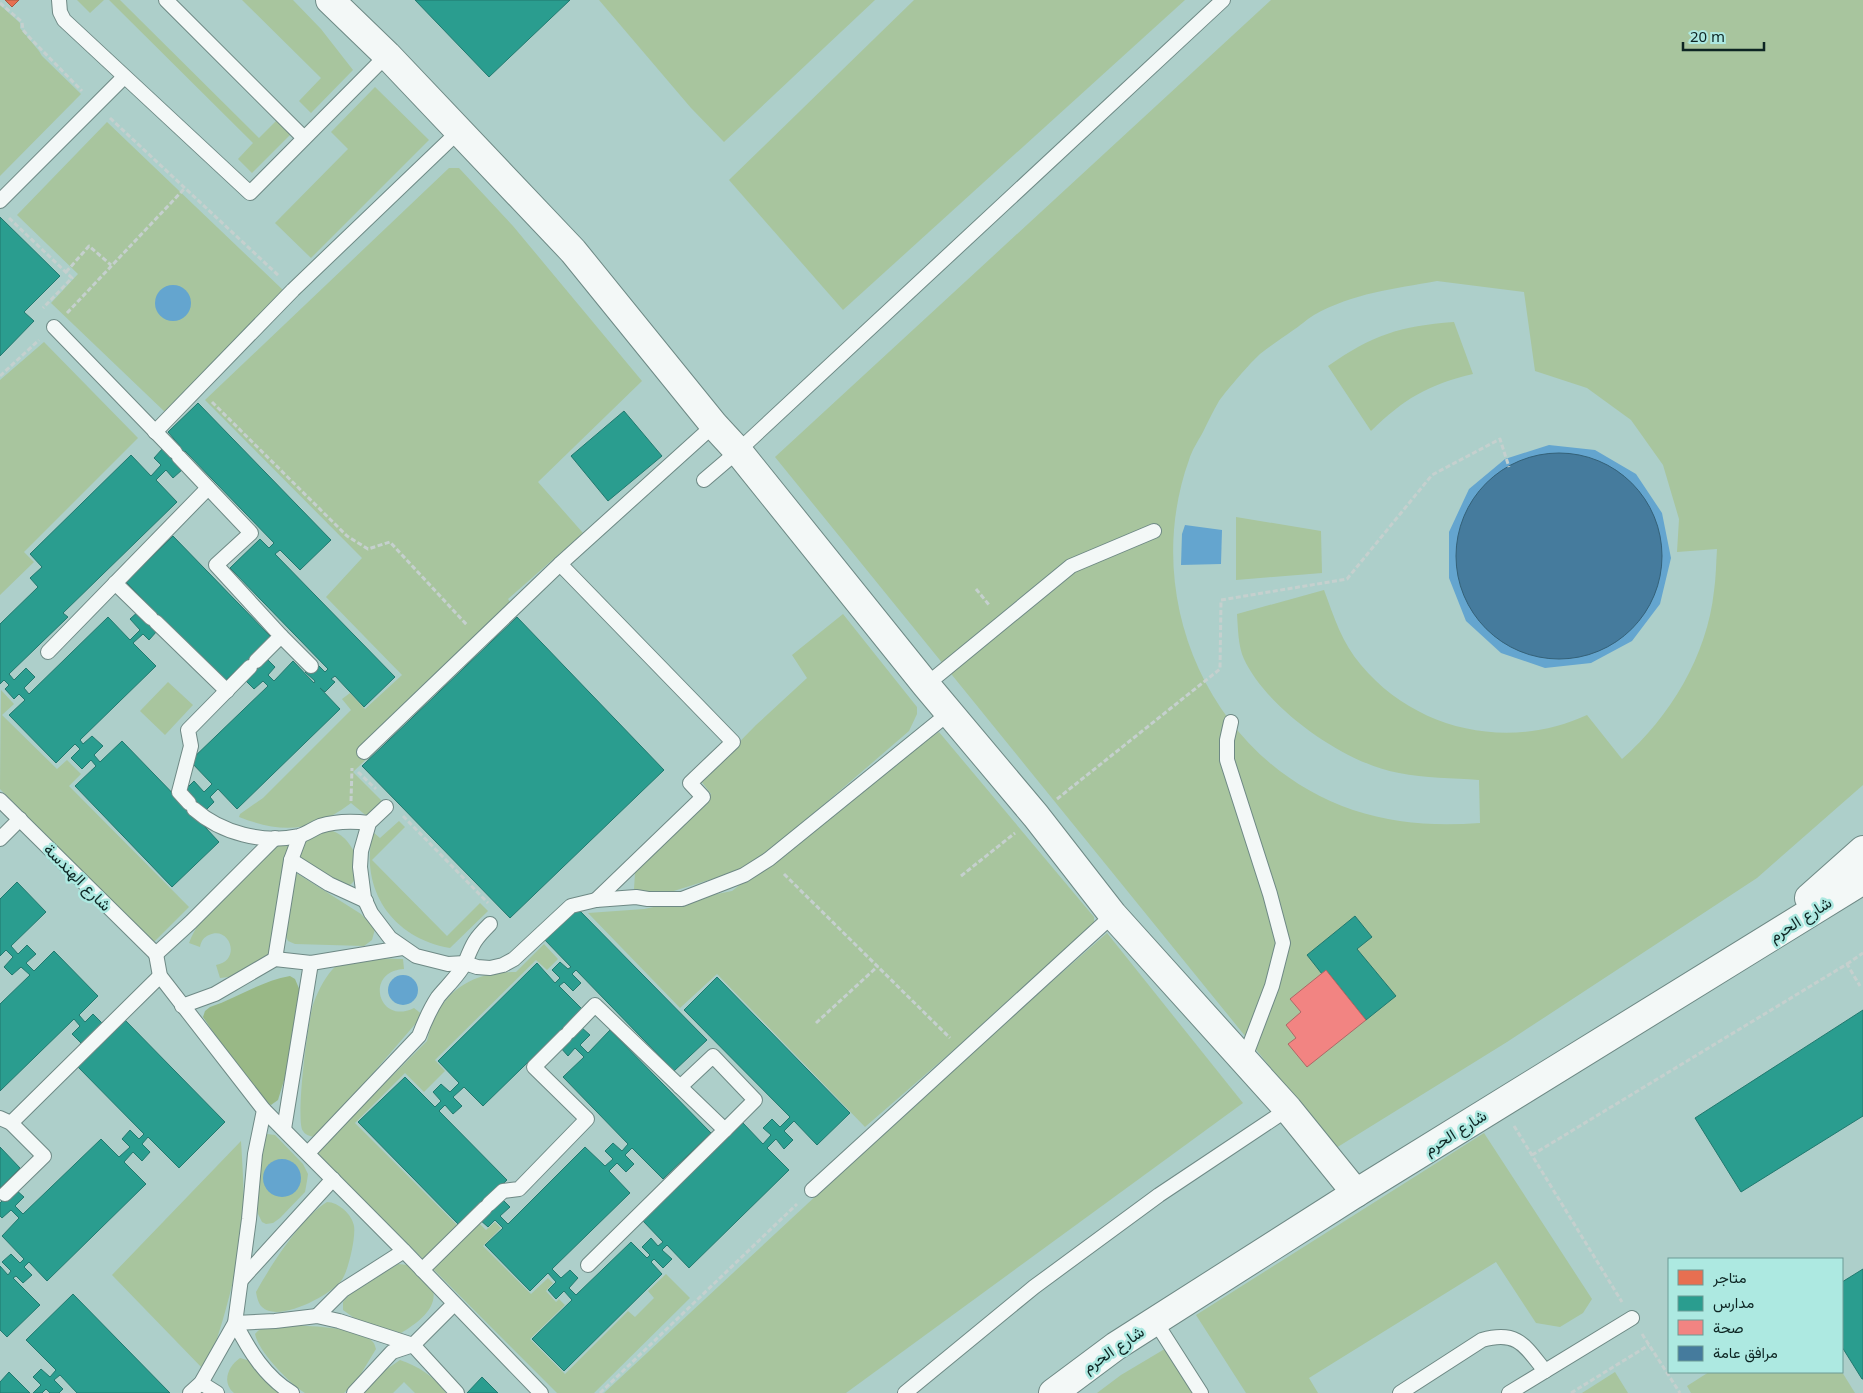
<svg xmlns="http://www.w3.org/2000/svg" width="1863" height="1393" viewBox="0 0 1863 1393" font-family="'Noto Sans',Vazirmatn,sans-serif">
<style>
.green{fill:#a8c59e;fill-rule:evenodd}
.forest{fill:#99b886}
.water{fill:#64a5cf;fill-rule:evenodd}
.shops{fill:#e76f51;stroke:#a65943}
.schools{fill:#2a9d8f;stroke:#21796f;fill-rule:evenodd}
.health{fill:#f28482;stroke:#ad6866}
.public{fill:#457b9d;stroke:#346178}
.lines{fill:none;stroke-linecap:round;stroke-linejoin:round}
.service-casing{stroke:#6e8985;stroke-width:16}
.tertiary-casing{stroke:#6e8985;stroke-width:30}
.path{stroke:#c5d0ce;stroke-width:3;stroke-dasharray:5 2.5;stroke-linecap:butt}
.service{stroke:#f3f8f7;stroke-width:14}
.tertiary{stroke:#f3f8f7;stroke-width:28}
.labels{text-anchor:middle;stroke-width:5;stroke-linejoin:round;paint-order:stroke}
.street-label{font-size:16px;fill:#0d2523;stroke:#ade9e1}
</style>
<rect width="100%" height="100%" fill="#adcfca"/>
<g class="green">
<path d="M77 0H104L90 13Z"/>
<path d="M109 0H120L259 138 277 120 291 134 252 173 238 159 253 143Z"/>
<path d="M242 0H293L321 29 353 70 311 113 299 101 321 78Z"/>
<path d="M599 0H875L724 142 691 108Z"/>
<path d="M914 0H1185L843 310 729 180Z"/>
<path d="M1271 0H1863V785L1757 878 1507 1042 1336 1148 775 457ZM1437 281 1524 292 1535 371 1587 388 1631 420 1663 465 1679 519 1677 552 1717 549C1716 563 1716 578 1714 591 1707 656 1670 717 1622 759L1587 715C1509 751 1416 731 1361 665 1342 643 1334 617 1324 590L1237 614C1238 628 1238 646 1244 659 1267 709 1346 764 1399 773 1425 778 1453 778 1479 780L1480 823C1436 826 1395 824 1353 810 1211 762 1139 599 1189 460 1192 450 1198 441 1203 432 1208 422 1213 411 1219 401 1227 390 1250 363 1260 354 1270 346 1282 338 1292 331 1300 326 1307 319 1314 315 1353 293 1394 289 1437 281Z"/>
<path d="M0 5 20 23V28L39 51 42 56 81 94 0 176Z"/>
<path d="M375 87 429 140 311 258 275 223 348 149 331 132Z"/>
<path d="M107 122 284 291 166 413 51 303 78 274 17 215Z"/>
<path d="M449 168H459L513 226 642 381 538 482 583 533 508 599 518 613 353 772 385 804 369 818 351 803C313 832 283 834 239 817L240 814 263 798 351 710 342 699 350 693 365 709 402 675 326 597 362 558 205 400Z"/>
<path d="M1454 322 1473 374C1427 385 1404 399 1371 431L1328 366C1373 335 1399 326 1454 322Z"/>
<path d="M44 342 138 438 24 552 34 562 0 595V380Z"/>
<path d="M1236 517 1321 531 1322 573 1236 580Z"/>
<path d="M843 614 917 707V714L909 731 771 850 741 870 661 895H645L634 889 635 873 711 794 701 781 756 725 807 678 792 655Z"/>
<path d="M168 682 193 705 165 735 140 711Z"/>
<path d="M1 690 14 704 2 715 57 769 67 760 81 774 69 786 189 907 153 943 0 789Z"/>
<path d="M939 732 1094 917V928L865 1127 717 974 680 1008 588 913 644 909 732 891 913 748Z"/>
<path d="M399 821 405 827 372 860 447 936 480 903 488 911 450 948C392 938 359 889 373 832L380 838Z"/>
<path d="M328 830C352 833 370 874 347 887L301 858 299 849 304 838Z"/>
<path d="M278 841 284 842 289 847 271 953C257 965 239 977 220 978L216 965C242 961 230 925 209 935 204 937 201 941 200 947L189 943C202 907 250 869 278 841Z"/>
<path d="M293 874H298L361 914 375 929 372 940 364 946 295 944 288 941 285 935Z"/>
<path d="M1107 933 1243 1103 846 1393H604L949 1072Z"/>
<path d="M544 944 558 959 547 970 536 960 435 1060 445 1071 424 1092 405 1073 355 1123 460 1228 476 1220 486 1230 495 1222 501 1228 483 1246 531 1294 548 1278 553 1283 546 1291 556 1302 559 1299 565 1305 530 1339 565 1374 628 1311 635 1317 654 1298 648 1291 666 1274 690 1298 594 1393H557L316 1152 427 1041C438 994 468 972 516 972Z"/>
<path d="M365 958 403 959 404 969C364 971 378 1026 414 1008L423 1015 324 1130 317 1138C312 1136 306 1136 303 1131 295 1122 308 1017 314 1002 319 989 326 975 336 966 342 960 357 960 365 958Z"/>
<path d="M1484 1133 1592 1299 1583 1313 1560 1327 1536 1323 1496 1262 1309 1378 1318 1393H1246L1196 1315Z"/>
<path d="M267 1134 275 1135 303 1164 308 1174 307 1181 305 1192 280 1218 273 1223 266 1224 262 1222 258 1214 257 1177 263 1136Z"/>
<path d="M241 1141C243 1175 246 1212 240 1245 234 1284 220 1335 205 1371L112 1275Z"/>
<path d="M327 1202C338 1202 352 1214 354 1226 356 1237 348 1273 341 1281 329 1296 278 1323 262 1307 258 1303 257 1297 256 1292 271 1265 301 1218 327 1202Z"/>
<path d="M398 1264 417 1266C421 1273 431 1282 433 1290 438 1309 415 1325 401 1333L357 1320 343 1310V1302L349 1295Z"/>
<path d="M284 1325C304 1326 361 1326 373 1342 375 1344 375 1347 376 1349L356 1382 344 1393H305C290 1384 258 1351 255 1334 262 1325 274 1326 284 1325Z"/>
<path d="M1168 1347 1197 1393H1097L1121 1375Z"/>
<path d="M240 1358 251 1361 284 1393H234C222 1383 227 1367 240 1358Z"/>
<path d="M400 1360C418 1366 435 1377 446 1393H415L404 1382 393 1393H361L374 1378Z"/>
<path d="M1615 1372 1628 1393H1582Z"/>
<path d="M1709 1372H1842L1855 1393H1691L1687 1386Z"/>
</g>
<path class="forest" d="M290 976 295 979 303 998 289 1064 278 1100 271 1105 256 1095 203 1017 205 1011 210 1007C237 998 261 981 290 976Z"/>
<g class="water">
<circle cx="173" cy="303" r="18"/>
<path d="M1549 445 1595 450 1636 474 1662 513 1671 558 1660 604 1632 641 1591 663 1545 668 1501 653 1466 621 1449 578V532L1469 489 1505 459ZM1552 478 1585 482 1613 499 1631 526 1637 558 1630 590 1610 616 1582 632 1549 635 1518 624 1494 602 1482 572V539L1496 509 1521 488Z"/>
<path d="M1185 525 1222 530 1221 564 1181 565 1182 534Z"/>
<circle cx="403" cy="990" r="15"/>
<circle cx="282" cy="1178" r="19"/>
</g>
<path class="shops" d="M5 0H19L12 7Z"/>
<g class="schools">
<path d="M415 0H570L489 77Z"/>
<path d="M0 217 60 276 24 312 34 321 0 356Z"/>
<path d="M198 403 331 540 300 570 280 550 275 554 395 677 364 707 335 676 331 679 335 682 325 692 320 688 340 709 237 809 218 789 210 797 214 802 204 812H191L219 842 172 887 75 786 96 766 91 760 82 769 71 758 80 749 75 744 56 763 9 715 25 700 19 694 14 699 5 689 9 685 4 680 0 684V624L38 587 30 578 42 567 30 554 131 455 151 476 161 465 154 458 163 448 170 456 180 446 168 432ZM185 451 274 543 269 548 260 539 230 568 328 669 325 672 315 662 305 672 315 681 314 683 293 661 274 681 268 675 275 667 265 657 258 664 251 656 271 637 173 536 126 582 156 613 149 619 140 610 130 619 140 630 130 640 108 617 29 694 24 688 35 677 26 668 14 680 9 674 68 617 63 613 177 502 156 480 166 470 173 478 183 469 175 460ZM161 617 224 682 245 662 253 670 244 679 254 689 263 681 268 686 190 761 212 784 204 792 194 781 184 791 185 806 122 741 100 762 94 755 103 746 92 736 83 744 80 740 156 666 133 643 143 634 149 640 157 631 152 626Z"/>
<path d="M624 411 662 456 608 501 571 456Z"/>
<path d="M517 617 664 770 510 918 362 766Z"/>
<path d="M17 882 46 912 11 946 18 954 27 945 36 954 26 963 34 971 54 951 98 996 79 1015 85 1022 93 1014 104 1025 123 1018 225 1122 179 1168 148 1137 142 1144 150 1152 142 1161 133 1152 124 1162 146 1184 47 1281 29 1262 24 1267 32 1275 23 1283 16 1276 13 1278 40 1305 7 1337 0 1330V1266L8 1275 11 1271 2 1262 11 1254 20 1263 24 1259 2 1236 19 1218 11 1210 2 1218 0 1216V1203L3 1200 0 1197V1189L8 1197 15 1189 24 1197 15 1206 23 1214 101 1139 119 1157 130 1147 122 1139 130 1130 139 1139 144 1134 76 1065 83 1045 72 1034 80 1026 74 1019 0 1091V1004L30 975 21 967 12 975 4 967 13 957 6 950 0 956V899Z"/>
<path d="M577 908 707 1040 674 1071 576 970 572 974 581 983 573 991 564 982 559 986 582 1009 564 1027 573 1036 581 1027 590 1035 580 1045 588 1053 610 1030 711 1133 663 1179 632 1148 625 1155 634 1164 626 1172 617 1163 609 1171 630 1193 552 1269 561 1278 570 1270 578 1278 569 1288 576 1295 631 1242 647 1258 650 1255 642 1247 651 1238 658 1246 663 1242 643 1221 743 1123 763 1144 771 1135 763 1128 772 1119 780 1127 790 1117 684 1010 717 977 850 1113 817 1145 794 1121 784 1131 793 1140 784 1149 776 1139 767 1148 789 1170 689 1268 667 1245 662 1250 672 1259 663 1268 654 1259 651 1262 662 1274 564 1371 532 1339 572 1300 564 1291 556 1299 548 1290 556 1282 548 1273 530 1291 485 1245 503 1228 495 1220 488 1227 479 1219 460 1226 358 1122 405 1077 435 1107 441 1101 433 1092 441 1084 450 1092 459 1083 438 1061 537 963 555 983 560 978 552 970 560 962 568 969 571 967 544 939ZM560 1031 568 1039 560 1047 568 1056 575 1048 584 1057 563 1077 628 1144 622 1151 613 1143 605 1151 613 1159 605 1166 585 1147 508 1224 500 1216 510 1207 501 1198 486 1200 507 1180 439 1111 445 1105 453 1114 462 1106 453 1097 464 1087 483 1106Z"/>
<path d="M1355 916 1372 937 1357 949 1396 996 1366 1020 1326 970 1322 974 1307 955Z"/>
<path d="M1863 1010V1116L1741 1192 1695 1118Z"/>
<path d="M0 1147 20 1168 0 1188Z"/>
<path d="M1863 1269V1379H1862L1842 1347V1282Z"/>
<path d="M73 1294 170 1393H77L60 1375 54 1380 63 1389 59 1393H50L46 1389 42 1393H33L41 1385 33 1377 41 1369 50 1377 56 1370 26 1340Z"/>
<path d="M9 1372 30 1393H0V1382Z"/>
<path d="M482 1377 498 1393H467Z"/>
</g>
<path class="health" d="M1326 970 1366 1020 1307 1067 1288 1044 1296 1038 1286 1025 1301 1012 1290 999Z"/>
<circle class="public" cx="1559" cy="556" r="103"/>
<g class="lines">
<defs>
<g id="service">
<path d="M59 0 60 12 64 20 250 193 387 55"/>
<path d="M166 0 304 138"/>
<path d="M0 201 124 77"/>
<path d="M54 327 175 452"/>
<path d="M155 432 293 290 459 131"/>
<path d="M179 457 251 533 216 565 281 636 256 661"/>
<path d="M704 480 738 451 1223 0"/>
<path d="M560 564 733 742 690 783 703 797 596 900"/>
<path d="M115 583 151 618"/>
<path d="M156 622 227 691"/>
<path d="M281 636 311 666"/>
<path d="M48 652 208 488"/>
<path d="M926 685 1071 566 1154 531"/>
<path d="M1231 722 1227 740V760L1270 894 1283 943 1272 986 1244 1060"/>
<path d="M364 752 560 564 714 425"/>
<path d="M0 800 156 954"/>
<path d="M189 803 179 792 191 746 188 730 250 667"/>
<path d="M386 807 369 823 361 851 360 867 364 898 371 913 390 938 416 956 448 964 465 963 477 967 490 968 503 965 514 959 571 906 596 900 636 897 648 899H682L744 875 769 859 949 713"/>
<path d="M194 809C221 833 263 844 299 836 306 834 313 829 320 826 336 821 353 821 369 823"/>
<path d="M0 839 20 819"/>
<path d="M291 860 329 884 366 901"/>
<path d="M156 954 160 976 264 1110 255 1154 249 1219 235 1323 201 1383 190 1393"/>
<path d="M156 954 191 922 275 838"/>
<path d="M275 959 291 860 300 836"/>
<path d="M182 1006 215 994 275 959 311 963 402 948"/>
<path d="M569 1032 595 1005 725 1130 588 1265"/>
<path d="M680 1087 713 1056 755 1100 725 1130"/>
<path d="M264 1110 404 1251 541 1393"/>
<path d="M0 1118 11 1123 44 1156 5 1194"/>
<path d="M11 1123 160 976"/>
<path d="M284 1129 311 963"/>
<path d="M308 1153 419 1036C424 1023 430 1009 438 997 446 987 460 974 465 963 473 943 474 940 490 924"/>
<path d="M812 1190 1113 915"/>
<path d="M489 1204 503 1191 519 1189 587 1119 534 1067 565 1036"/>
<path d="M422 1270 485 1208"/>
<path d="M241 1280 333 1179"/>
<path d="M317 1316 343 1290 404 1251"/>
<path d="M1155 1321 1201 1393"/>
<path d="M201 1383 217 1393"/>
<path d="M292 1393C265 1377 249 1350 235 1323L275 1321 317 1316 339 1321 413 1345 457 1393"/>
<path d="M354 1393 392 1352 413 1345 454 1304"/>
<path d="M905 1393 1034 1287 1159 1195 1288 1109"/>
<path d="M1400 1393 1482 1340C1518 1330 1525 1346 1545 1371"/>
<path d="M1509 1393 1632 1318"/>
</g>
<g id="tertiary">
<path d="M330 0 387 55 573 251 714 425 738 451 926 685 1036 816 1113 915 1288 1109 1356 1193"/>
<path d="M1809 898 1863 850"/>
<path d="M1053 1393 1116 1346 1356 1193 1863 880"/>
</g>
</defs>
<use href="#service" class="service-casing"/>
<use href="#tertiary" class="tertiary-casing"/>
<g class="path">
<path d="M0 3 22 22 23 30 30 38 82 91"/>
<path d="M110 118 279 276"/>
<path d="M9 218 72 278 43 308"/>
<path d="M66 272 89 246 111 265"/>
<path d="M67 313 185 188"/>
<path d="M0 376 39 340"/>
<path d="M212 402 347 536 368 549 390 542 467 625"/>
<path d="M976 589 990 606"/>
<path d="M358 772 376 789"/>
<path d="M1057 799 1220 669 1221 600 1347 579 1432 475 1500 439 1509 467"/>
<path d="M351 801 352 768"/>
<path d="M403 816 488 903"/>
<path d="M784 874 950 1038"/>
<path d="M961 876 1015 833"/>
<path d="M1847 964 1863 953"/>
<path d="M816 1023 878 966"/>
<path d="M1514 1126 1622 1302"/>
<path d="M1532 1155 1847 964 1860 986"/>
<path d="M1642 1334 1680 1393"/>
<path d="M600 1393 797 1204"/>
<path d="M1571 1393 1649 1345"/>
</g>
<use href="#service" class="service"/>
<use href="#tertiary" class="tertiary"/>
</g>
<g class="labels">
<g class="street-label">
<text transform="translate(78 877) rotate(45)" y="6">شارع الهندسة</text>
<text transform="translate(1800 919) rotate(-32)" y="6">شارع الحرم</text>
<text transform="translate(1455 1132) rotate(-32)" y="6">شارع الحرم</text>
<text transform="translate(1113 1349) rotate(-34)" y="6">شارع الحرم</text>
</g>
</g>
<rect x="1668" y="1258" width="175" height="115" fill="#ade9e1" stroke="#6d9b95"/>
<rect x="1678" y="1270" width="25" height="15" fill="#e76f51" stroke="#6d9b95"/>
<text x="1713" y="1283" font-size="15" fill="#0d2523">متاجر</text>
<rect x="1678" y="1296" width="25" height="15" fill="#2a9d8f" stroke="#6d9b95"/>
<text x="1713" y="1308" font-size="15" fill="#0d2523">مدارس</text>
<rect x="1678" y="1320" width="25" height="15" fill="#f28482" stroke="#6d9b95"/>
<text x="1713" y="1333" font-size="15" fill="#0d2523">صحة</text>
<rect x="1678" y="1346" width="25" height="15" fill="#457b9d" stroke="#6d9b95"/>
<text x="1713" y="1358" font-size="15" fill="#0d2523">مرافق عامة</text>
<path d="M1683 42v8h81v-8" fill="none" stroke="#0d2523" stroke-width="2.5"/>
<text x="1690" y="42" font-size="15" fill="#0d2523" stroke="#ade9e1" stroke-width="4" paint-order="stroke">20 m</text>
</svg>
